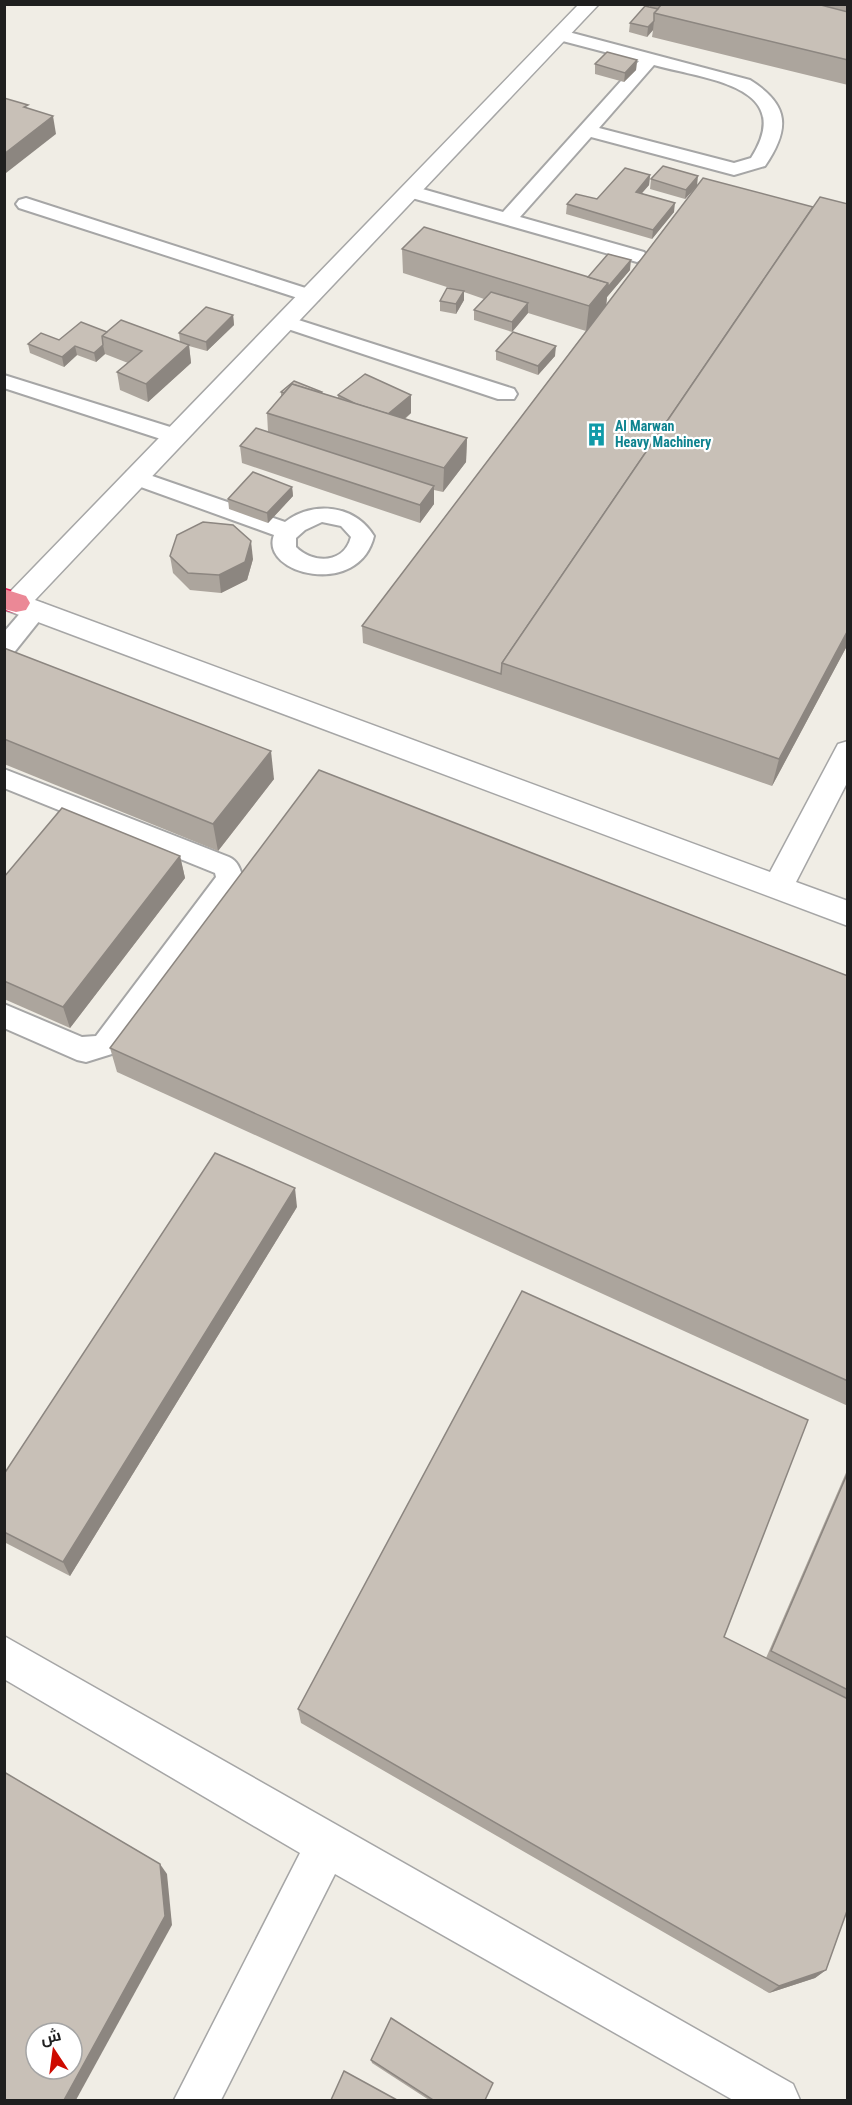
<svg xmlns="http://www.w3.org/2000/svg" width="852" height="2105" viewBox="0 0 852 2105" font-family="'Roboto Condensed',Cairo,sans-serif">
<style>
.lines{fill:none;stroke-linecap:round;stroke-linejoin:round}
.lane-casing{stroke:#a6a6a6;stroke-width:4}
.street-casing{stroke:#a6a6a6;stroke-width:3}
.highway-casing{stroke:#e41c56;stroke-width:3}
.lane{fill:#fff;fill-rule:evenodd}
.street{fill:#fff;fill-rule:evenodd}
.highway{fill:#eb8896;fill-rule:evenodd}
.wall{fill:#aca59d}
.shaded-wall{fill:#8c8680}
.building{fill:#c8c0b7;stroke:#8c8680;stroke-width:1.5;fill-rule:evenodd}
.labels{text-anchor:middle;stroke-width:4.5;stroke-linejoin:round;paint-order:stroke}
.far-culture-label{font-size:14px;font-weight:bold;fill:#0d838f;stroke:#fff;text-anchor:start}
</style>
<rect width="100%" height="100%" fill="#f0ede5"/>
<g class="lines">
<defs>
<g id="lane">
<path d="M561 30 750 80C790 105 790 129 765 166L734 175 591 137 520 217 644 252 647 256 637 262 405 196 403 192 405 188 412 186 503 212 639 61 555 39 552 35ZM654 65C703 79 798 85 751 158L734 163 599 128Z"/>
<path d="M26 198 318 292 321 296 318 300H304L19 208 16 204 19 200Z"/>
<path d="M286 316 514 389 517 394 514 399H498L279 326 276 322 279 318Z"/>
<path d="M4 375 183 431 186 436 183 441H167L4 388Z"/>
<path d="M135 470 285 522C314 500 355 505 374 536 359 599 259 574 274 535L127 482 124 477 127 472ZM322 522 341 526 351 537C344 564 313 564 296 547V538L305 530Z"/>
<path d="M36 602 44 604 48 610 12 655 4 657V632L28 604Z"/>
<path d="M4 769 229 857C238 861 240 869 243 878L239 885 115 1053 86 1062 77 1060 4 1028V1004L82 1037 96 1036 216 877 215 873 4 788Z"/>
</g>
<g id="street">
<path d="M579 4H599L35 600 770 872 838 744 848 741V781L796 882 848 901V926L6 610 4 607 6 596Z"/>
<path d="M4 1636 793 2084 800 2100H733L335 1874 221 2100H174L300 1853 4 1679Z"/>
</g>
<path id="highway" d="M4 589 26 596 30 603 26 610 16 612 4 609Z"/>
</defs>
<use href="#lane" class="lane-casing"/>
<use href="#street" class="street-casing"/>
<use href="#highway" class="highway-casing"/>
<use href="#lane" class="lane"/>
<use href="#street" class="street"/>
<use href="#highway" class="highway"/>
</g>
<g class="wall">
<path d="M650 4H848V85L652 37 653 30 647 37 629 32 630 23 650 7Z"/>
<path d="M637 60 636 70 624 82 595 74V64Z"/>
<path d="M650 175 649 185 642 193 674 212 652 239 566 214 567 204 597 199Z"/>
<path d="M651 179 697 186 848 644 772 786 363 643 362 626 586 331 528 313 512 332 474 320V310L484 299 464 292V300L456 314 440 311V301L450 288 403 273 402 249 588 277 630 270 607 297 606 305 696 187 685 199 650 189Z"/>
<path d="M233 315 234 325 207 351 189 346 191 363 148 402 120 390 117 372 128 363 105 354 96 362 77 355 64 367 30 353 28 344 107 332 180 342 179 333Z"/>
<path d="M496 351 555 356 538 375 496 360Z"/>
<path d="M281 392H322V393L338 398V395L411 413 405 419 467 438 466 462 443 492 434 490V504L420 523 242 463 240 446 268 432 267 413 281 396Z"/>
<path d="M292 487 293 496 268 523 229 509 228 499Z"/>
<path d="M170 556 253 559 247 580 221 593 190 590 173 573Z"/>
<path d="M4 648 274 779 218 851 4 764Z"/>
<path d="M180 856 185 878 70 1028 4 999V877Z"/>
<path d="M848 976V1406L117 1072 110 1048Z"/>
<path d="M297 1207 70 1576 4 1542V1474Z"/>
<path d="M848 1468V1908L826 1970 815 1978 769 1993 301 1723 298 1709 724 1637 766 1658Z"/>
<path d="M371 2060 485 2100H429L372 2063Z"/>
</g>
<g class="shaded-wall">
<path d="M654 21 653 30 647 37 648 27Z"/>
<path d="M637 60 636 70 624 82 625 73Z"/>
<path d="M53 116 56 134 6 173 4 163V154Z"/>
<path d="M650 175 649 185 635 201 636 192Z"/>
<path d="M698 176 697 186 685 199 686 190Z"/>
<path d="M675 203 674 212 652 239 653 230Z"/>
<path d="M631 260 630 270 607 297 606 307 586 331 589 306 608 283Z"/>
<path d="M464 291V300L456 314V304Z"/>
<path d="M528 303V313L512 332V322Z"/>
<path d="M233 315 234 325 207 351 206 342Z"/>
<path d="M103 345 105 354 96 362 94 353Z"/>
<path d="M189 345 191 363 148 402 146 384Z"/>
<path d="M75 346 77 355 64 367 62 357Z"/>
<path d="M556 346 555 356 538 375V366Z"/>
<path d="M411 395V413L385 435 384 417Z"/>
<path d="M467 438 466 462 443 492 444 468Z"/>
<path d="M434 486V504L420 523V505Z"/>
<path d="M292 487 293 496 268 523 267 513Z"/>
<path d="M251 541 253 559 247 580 221 593 219 575Z"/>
<path d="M848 630V644L772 786 779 759Z"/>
<path d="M271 751 274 779 218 851 213 824Z"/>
<path d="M180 856 185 878 70 1028 63 1007Z"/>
<path d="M295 1188 297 1207 70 1576 63 1562Z"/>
<path d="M160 1864 167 1874 172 1925 76 2100H64Z"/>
<path d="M826 1970 815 1978 769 1993 779 1986Z"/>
</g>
<g class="building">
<path d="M662 4H817L848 12V60L654 13Z"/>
<path d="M645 6 658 9 654 13V21L648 27 630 23Z"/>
<path d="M607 52 637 60 625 73 595 64Z"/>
<path d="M4 98 28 105 24 107 53 116 4 154Z"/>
<path d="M663 166 698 176 686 190 651 179Z"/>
<path d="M625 168 650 175 636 192 675 203 653 230 567 204 576 194 597 199Z"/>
<path d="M703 178 813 207 502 663 501 674 362 626Z"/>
<path d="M820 197 848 204V630L779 759 502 663Z"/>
<path d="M424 227 608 283 589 306 402 249Z"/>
<path d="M608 254 631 260 608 287V283L588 277Z"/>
<path d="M447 288 464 291 456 304 440 301Z"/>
<path d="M491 292 528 303 512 322 474 310Z"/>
<path d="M206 307 233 315 206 342 179 333Z"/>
<path d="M121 320 189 345 146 384 117 372 142 351 102 336Z"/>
<path d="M81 322 107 332 102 336 103 345 94 353 75 346 62 357 28 344 41 333 59 340Z"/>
<path d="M513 332 556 346 538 366 496 351Z"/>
<path d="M365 374 411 395 388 414 356 404 338 395Z"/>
<path d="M294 381 322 392 321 393 292 384 284 393 281 392Z"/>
<path d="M292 384 467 438 444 468 267 413Z"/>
<path d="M256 428 434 486 420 505 240 446Z"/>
<path d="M253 472 292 487 267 513 228 499Z"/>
<path d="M203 522 233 525 251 541 245 562 219 575 188 573 170 556 177 535Z"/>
<path d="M4 648 271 751 213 824 4 739Z"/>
<path d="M319 770 848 976V1381L110 1048Z"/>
<path d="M62 808 180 856 63 1007 4 981V877Z"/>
<path d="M215 1153 295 1188 63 1562 4 1532V1474Z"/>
<path d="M522 1291 808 1420 724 1637 848 1699V1908L826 1970 779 1986 298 1709Z"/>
<path d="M848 1472V1690L771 1651Z"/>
<path d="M4 1772 160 1864 165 1916 64 2100H4ZM36 2033H72V2069H36Z"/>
<path d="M391 2018 493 2083 485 2100H433L371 2060Z"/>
<path d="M344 2071 397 2100H331Z"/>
</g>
<defs>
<symbol id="building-bare" viewBox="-9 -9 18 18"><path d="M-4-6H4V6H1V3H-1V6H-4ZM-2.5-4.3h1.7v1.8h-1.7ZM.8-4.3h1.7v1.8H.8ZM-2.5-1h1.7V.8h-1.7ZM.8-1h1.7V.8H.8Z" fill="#0f9aa8" stroke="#fff" stroke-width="2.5" paint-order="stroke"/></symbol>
</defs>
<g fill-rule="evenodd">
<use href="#building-bare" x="580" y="418" width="33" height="33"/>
</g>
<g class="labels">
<g class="far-culture-label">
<text x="615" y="431">Al Marwan<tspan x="615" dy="16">Heavy Machinery</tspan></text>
</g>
</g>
<rect width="852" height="2105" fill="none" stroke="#1f1f1f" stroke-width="12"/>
<g transform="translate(54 2051) rotate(347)"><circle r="28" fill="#ffffff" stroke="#a5a5a5" stroke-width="1.5"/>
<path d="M0-4.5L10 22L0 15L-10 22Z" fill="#ce0a00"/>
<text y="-9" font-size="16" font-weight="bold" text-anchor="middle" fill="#1f1f1f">ش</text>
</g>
</svg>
